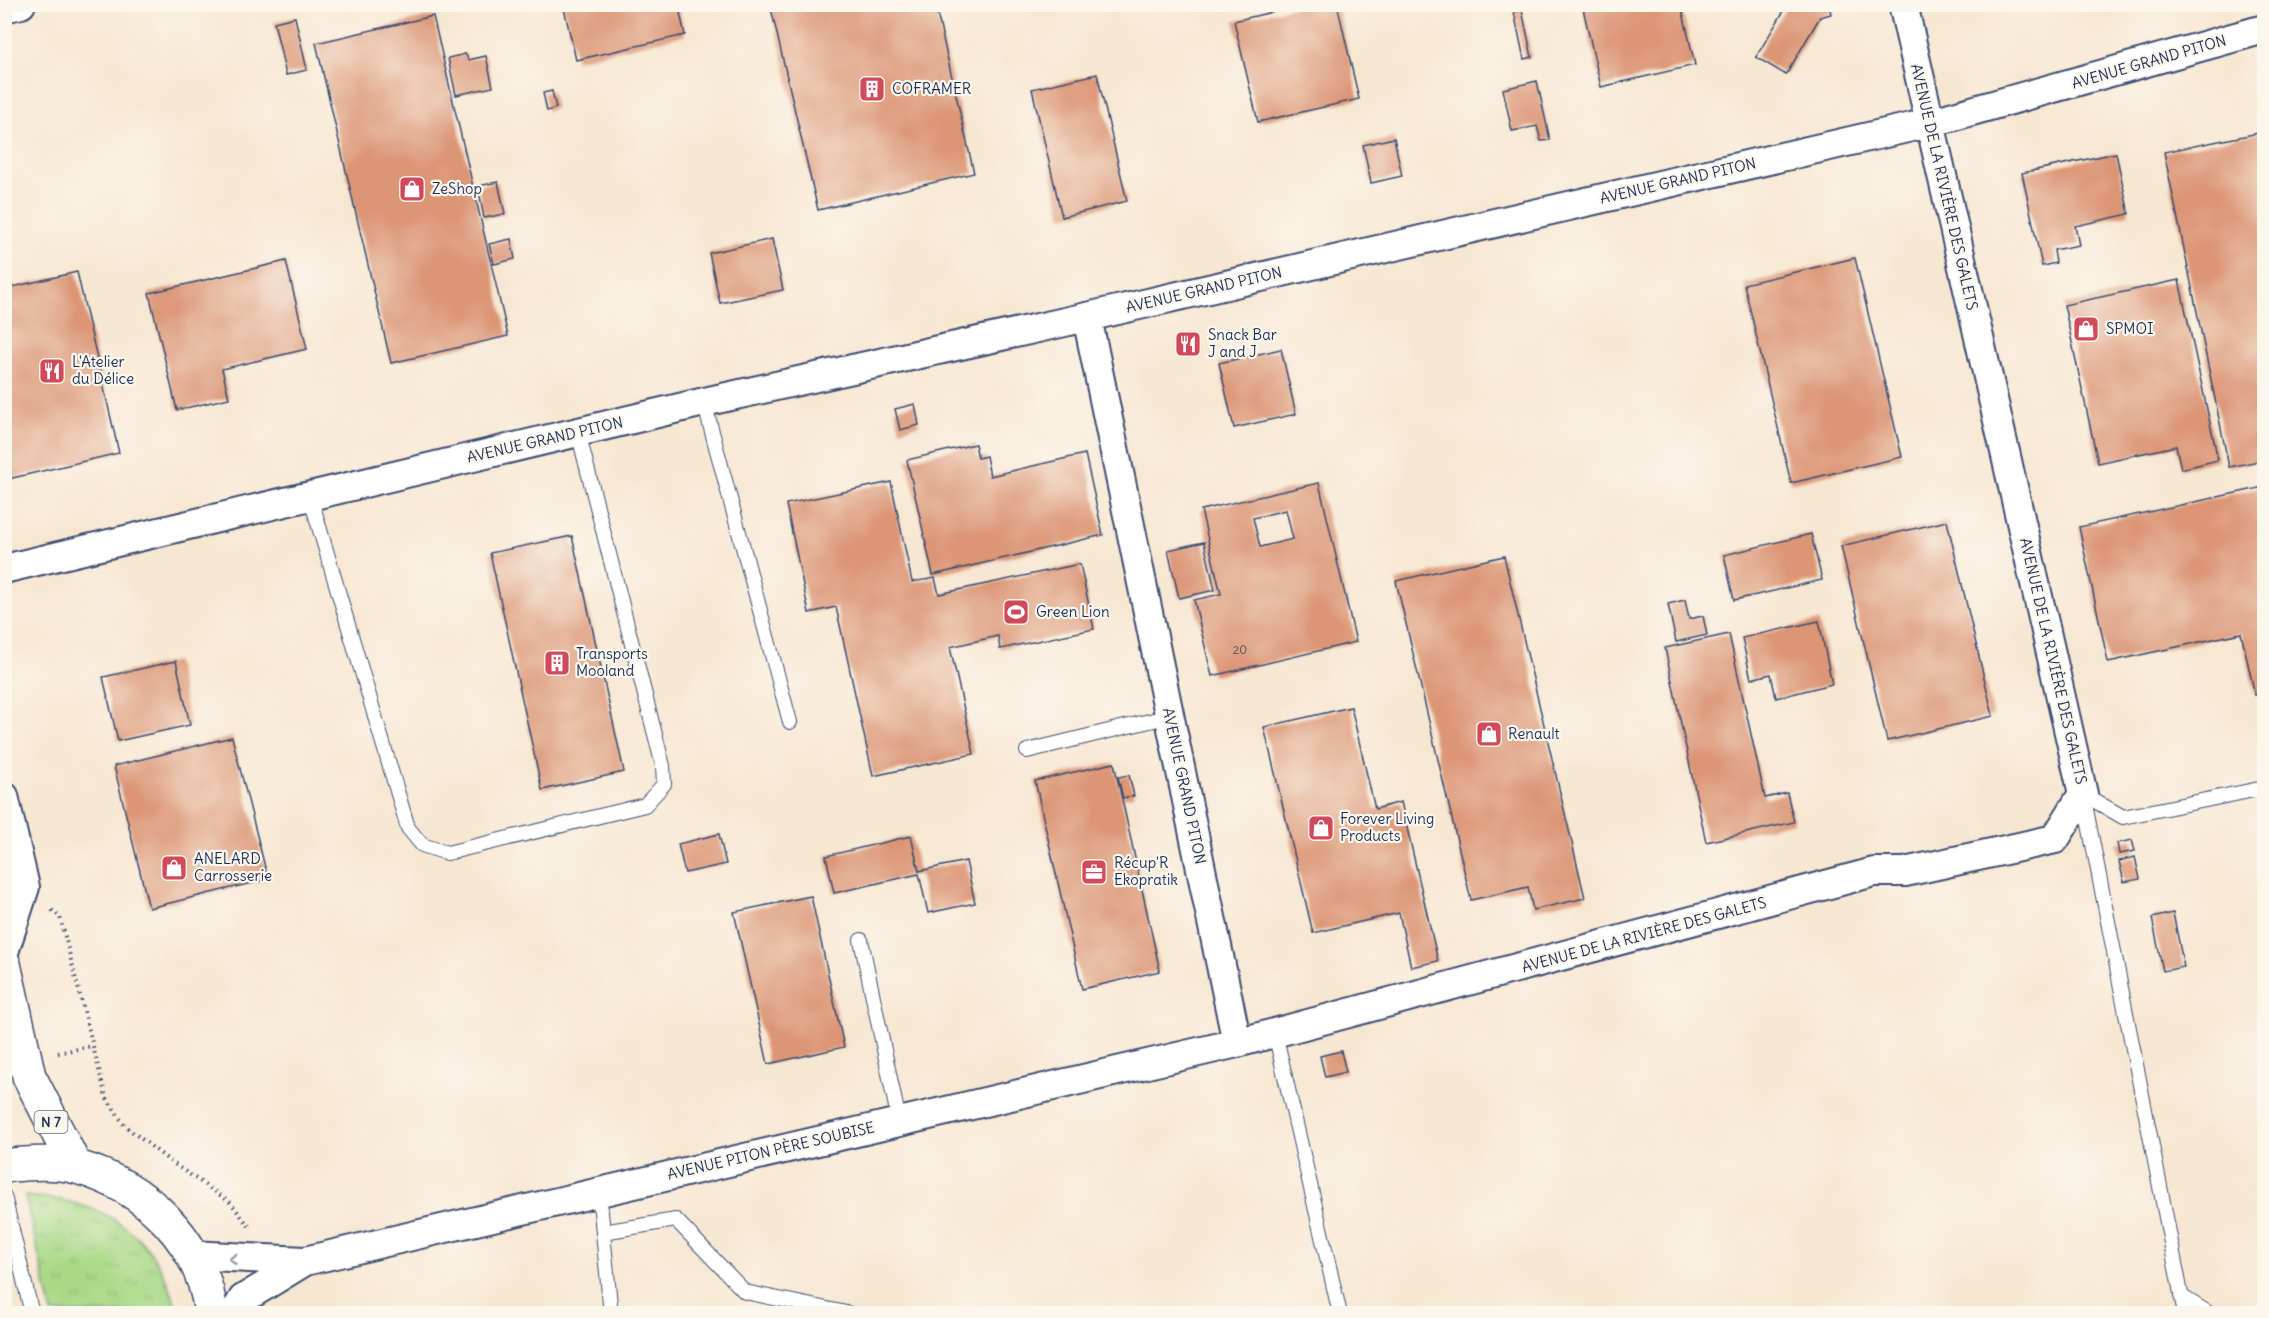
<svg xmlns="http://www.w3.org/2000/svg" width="2269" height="1318" viewBox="0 0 2269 1318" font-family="Delius,sans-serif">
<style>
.grass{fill:url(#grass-tufts);stroke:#628472;stroke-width:1.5}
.building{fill:#dc9676;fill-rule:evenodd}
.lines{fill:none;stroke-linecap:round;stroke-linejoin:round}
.lane-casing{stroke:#3c4b6f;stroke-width:16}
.street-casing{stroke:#3c4b6f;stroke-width:32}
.primary-casing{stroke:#3c4b6f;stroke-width:36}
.path{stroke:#3c4b6f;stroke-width:4;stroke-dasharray:1.5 4.5;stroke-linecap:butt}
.lane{stroke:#fff;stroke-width:14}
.street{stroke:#fff;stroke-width:28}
.primary{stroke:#fff;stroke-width:33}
.oneway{stroke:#8d97ae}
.labels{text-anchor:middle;stroke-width:4.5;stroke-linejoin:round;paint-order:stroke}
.number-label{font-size:12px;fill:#4b4964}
.shield{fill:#fbf7ec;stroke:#5e6b89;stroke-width:1.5}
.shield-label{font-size:14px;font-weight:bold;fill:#1b2f5e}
.street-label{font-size:15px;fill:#1b2f5e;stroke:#fbf7ec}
.poi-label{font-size:15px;fill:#1b2f5e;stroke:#fbf7ec;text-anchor:start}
</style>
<defs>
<pattern id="grass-tufts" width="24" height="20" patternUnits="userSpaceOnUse" patternTransform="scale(1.5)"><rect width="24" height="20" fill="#a9d987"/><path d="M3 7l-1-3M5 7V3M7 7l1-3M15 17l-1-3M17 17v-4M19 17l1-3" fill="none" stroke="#91bb77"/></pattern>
</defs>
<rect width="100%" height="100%" fill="#fbf7ec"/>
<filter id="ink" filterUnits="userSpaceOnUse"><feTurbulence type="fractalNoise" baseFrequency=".0167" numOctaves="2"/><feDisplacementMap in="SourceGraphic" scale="12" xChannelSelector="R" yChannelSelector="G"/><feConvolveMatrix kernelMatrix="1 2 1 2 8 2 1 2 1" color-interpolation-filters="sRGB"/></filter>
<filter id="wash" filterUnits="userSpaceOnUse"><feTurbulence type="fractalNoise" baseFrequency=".008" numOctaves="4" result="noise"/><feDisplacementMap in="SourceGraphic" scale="24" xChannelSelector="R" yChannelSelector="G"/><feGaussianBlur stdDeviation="1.35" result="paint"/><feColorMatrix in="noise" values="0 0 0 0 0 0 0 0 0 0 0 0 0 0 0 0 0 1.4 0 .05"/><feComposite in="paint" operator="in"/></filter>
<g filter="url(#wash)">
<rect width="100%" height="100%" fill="#f7e7d2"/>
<path class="grass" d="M25 1196C106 1200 157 1233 178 1313H52Z"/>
<g id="blocks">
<g class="building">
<path d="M563 4H678L685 35 576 60Z"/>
<path d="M770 4H935L974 173 818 210Z"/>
<path d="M1306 4H1337L1359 99 1258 122 1234 21Z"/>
<path d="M1582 4H1681L1695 65 1601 87Z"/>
<path d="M1788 4H1829L1831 14 1820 17 1786 75 1756 57Z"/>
<path d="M1522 10 1532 57 1524 59 1514 12Z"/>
<path d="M433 16 508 336 391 363 316 43Z"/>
<path d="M295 17 307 70 286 75 274 22Z"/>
<path d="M466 54 468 60 486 56 493 87 456 95 448 58Z"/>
<path d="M1097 74 1127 201 1062 217 1032 89Z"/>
<path d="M1537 81 1550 140 1541 141 1537 126 1512 131 1503 89Z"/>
<path d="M552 91 556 108 547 111 543 93Z"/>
<path d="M2264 132V460L2229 467 2164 152Z"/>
<path d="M1394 138 1402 176 1371 183 1363 145Z"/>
<path d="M2116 153 2129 214 2075 226 2079 245 2054 250 2056 263 2042 266 2022 173Z"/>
<path d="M498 182 505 214 484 218 478 186Z"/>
<path d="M511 239 515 259 494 264 489 244Z"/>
<path d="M772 239 783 290 720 303 709 253Z"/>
<path d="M1855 258 1902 457 1791 483 1744 284Z"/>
<path d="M286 261 307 349 222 369 229 398 177 410 149 293Z"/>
<path d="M77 272 119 453 4 480V289Z"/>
<path d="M2179 280 2218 460 2181 469 2176 446 2098 463 2064 305Z"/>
<path d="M1281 349 1296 414 1234 428 1219 363Z"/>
<path d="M915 404 919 425 900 430 895 409Z"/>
<path d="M975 444 978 458 986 456 990 476 1085 454 1103 535 933 575 907 460Z"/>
<path d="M891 482 912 582 935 578 939 594 1080 564 1094 629 1000 649 998 636 950 647 974 754 873 776 836 607 809 613 786 504Z"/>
<path d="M1319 483 1356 642 1212 676 1194 600 1221 594 1201 510ZM1286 510 1293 539 1260 547 1253 518Z"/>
<path d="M2264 487V693L2255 695 2241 633 2108 662 2079 527Z"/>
<path d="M1947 521 1993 716 1887 741 1841 546Z"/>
<path d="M1811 534 1822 580 1734 600 1724 555Z"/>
<path d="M572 536 624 772 542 790 490 553Z"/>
<path d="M1204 542 1215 590 1179 598 1168 550Z"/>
<path d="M1504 556 1585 898 1533 910 1528 887 1471 900 1396 581Z"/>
<path d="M1685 600 1689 619 1703 616 1707 635 1676 642 1668 604Z"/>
<path d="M1819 621 1832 684 1776 698 1771 674 1751 679 1742 638Z"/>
<path d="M1729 634 1765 798 1787 793 1794 822 1706 842 1665 648Z"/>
<path d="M176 661 190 725 118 741 103 677Z"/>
<path d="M1351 707 1375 809 1401 802 1438 961 1411 967 1399 913 1313 933 1264 727Z"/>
<path d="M232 737 268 879 149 908 114 766Z"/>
<path d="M1114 763 1160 971 1082 989 1035 781Z"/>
<path d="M1129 775 1134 796 1123 798 1118 777Z"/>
<path d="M719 834 726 864 685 873 678 844Z"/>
<path d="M911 836 919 871 966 861 975 903 928 913 919 874 834 893 826 856Z"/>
<path d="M2132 840 2135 851 2119 854 2117 843Z"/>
<path d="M2135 857 2140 879 2124 882 2119 861Z"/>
<path d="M811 896 844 1047 768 1064 734 912Z"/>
<path d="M2173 913 2184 967 2163 971 2152 918Z"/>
<path d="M1341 1051 1346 1072 1325 1077 1320 1056Z"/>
</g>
</g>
</g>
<g filter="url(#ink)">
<use href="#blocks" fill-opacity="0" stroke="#3c4b6f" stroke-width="1.5"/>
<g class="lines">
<defs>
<g id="lane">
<path d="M704 402 790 722"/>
<path d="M310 496 408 828 422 845 447 853 645 805 664 784 663 766 578 432"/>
<path d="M1027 751 1170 716"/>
<path d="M2083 794 2123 817 2264 788"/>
<path d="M2084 799 2185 1314"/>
<path d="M861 940 899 1121"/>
<path d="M1275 1033 1340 1314"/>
<path d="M599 1192 611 1314"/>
<path d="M4 1196 32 1314"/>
<path d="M603 1232 676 1220 745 1292 851 1314"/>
<path d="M2181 1296 2210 1314"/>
</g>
<g id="street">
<path d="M4 8 21 4"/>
<path d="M1087 317 1237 1043"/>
<path d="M4 569 704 402 1087 317 1929 123 2264 29"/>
<path d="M4 796 25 887 4 952"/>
<path d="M192 1255 304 1261"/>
<path d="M234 1314 243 1299 305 1261 1237 1043 1874 872H1905L2055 839 2083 794 1903 4"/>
</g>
<g id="primary">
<path d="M4 964 29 1076 75 1166"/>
<path d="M4 1166C28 1163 54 1161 77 1167 145 1186 203 1241 211 1314"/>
</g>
</defs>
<use href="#lane" class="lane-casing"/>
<use href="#street" class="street-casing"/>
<use href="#primary" class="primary-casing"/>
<g class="path">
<path d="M52 910 60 917 106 1097 125 1126 171 1162 229 1201 249 1226"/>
<path d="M58 1053 92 1046"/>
</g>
<use href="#lane" class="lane"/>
<use href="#street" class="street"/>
<use href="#primary" class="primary"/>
</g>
<defs><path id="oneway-chevron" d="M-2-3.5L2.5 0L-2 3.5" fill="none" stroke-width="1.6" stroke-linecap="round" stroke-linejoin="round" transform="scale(1.5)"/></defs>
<use class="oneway" href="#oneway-chevron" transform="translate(233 1259) rotate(-177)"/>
</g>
<defs>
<symbol id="building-square" viewBox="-11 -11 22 22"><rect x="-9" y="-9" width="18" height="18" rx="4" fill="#d1495b" stroke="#fbf7ec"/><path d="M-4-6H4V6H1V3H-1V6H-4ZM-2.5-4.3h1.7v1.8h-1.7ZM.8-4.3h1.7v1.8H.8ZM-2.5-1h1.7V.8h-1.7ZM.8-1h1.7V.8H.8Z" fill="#fff"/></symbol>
<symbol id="shop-square" viewBox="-11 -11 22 22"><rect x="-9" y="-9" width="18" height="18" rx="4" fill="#d1495b" stroke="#fbf7ec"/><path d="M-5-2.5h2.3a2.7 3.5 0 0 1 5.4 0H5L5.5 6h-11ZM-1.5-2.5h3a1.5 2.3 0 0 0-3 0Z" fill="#fff"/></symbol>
<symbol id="restaurant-square" viewBox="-11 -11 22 22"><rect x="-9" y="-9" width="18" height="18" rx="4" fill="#d1495b" stroke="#fbf7ec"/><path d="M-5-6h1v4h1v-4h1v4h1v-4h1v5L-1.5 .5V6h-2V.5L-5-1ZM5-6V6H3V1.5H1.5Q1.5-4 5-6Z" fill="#fff"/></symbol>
<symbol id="stadium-square" viewBox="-11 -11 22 22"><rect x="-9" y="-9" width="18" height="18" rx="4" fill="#d1495b" stroke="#fbf7ec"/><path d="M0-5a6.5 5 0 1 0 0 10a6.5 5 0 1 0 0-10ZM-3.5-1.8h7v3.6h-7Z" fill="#fff"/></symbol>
<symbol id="office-square" viewBox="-11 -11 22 22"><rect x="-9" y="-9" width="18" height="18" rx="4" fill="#d1495b" stroke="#fbf7ec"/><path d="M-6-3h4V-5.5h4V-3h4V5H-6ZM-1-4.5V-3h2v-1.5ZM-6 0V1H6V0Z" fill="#fff"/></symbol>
</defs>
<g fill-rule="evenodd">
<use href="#building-square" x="857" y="74" width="30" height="30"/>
<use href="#shop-square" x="397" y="174" width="30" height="30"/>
<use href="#shop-square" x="2071" y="314" width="30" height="30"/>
<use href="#restaurant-square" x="1173" y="329" width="30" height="30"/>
<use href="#restaurant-square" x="37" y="356" width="30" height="30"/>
<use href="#stadium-square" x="1001" y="597" width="30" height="30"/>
<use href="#building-square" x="542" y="648" width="30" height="30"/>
<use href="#shop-square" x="1474" y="719" width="30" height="30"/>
<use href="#shop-square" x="1306" y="813" width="30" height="30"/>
<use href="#shop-square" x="159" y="853" width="30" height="30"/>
<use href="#office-square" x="1079" y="857" width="30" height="30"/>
</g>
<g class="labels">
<g class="number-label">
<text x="1240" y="654">20</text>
</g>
<rect class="shield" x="34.5" y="1111" width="33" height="22" rx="4.5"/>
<g class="shield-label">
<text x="51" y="1127">N 7</text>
</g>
<g class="street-label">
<text transform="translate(2149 62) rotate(-16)" y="5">AVENUE GRAND PITON</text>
<text transform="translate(1678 181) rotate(-13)" y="5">AVENUE GRAND PITON</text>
<text transform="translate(1944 187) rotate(77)" y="5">AVENUE DE LA RIVIÈRE DES GALETS</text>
<text transform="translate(1204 290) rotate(-13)" y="5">AVENUE GRAND PITON</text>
<text transform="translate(545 440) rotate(-13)" y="5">AVENUE GRAND PITON</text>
<text transform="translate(2053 661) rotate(77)" y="5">AVENUE DE LA RIVIÈRE DES GALETS</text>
<text transform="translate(1184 786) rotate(78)" y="5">AVENUE GRAND PITON</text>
<text transform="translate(1644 935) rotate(-15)" y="5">AVENUE DE LA RIVIÈRE DES GALETS</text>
<text transform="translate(771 1151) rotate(-13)" y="5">AVENUE PITON PÈRE SOUBISE</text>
</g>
<g class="poi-label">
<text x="892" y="94">COFRAMER</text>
<text x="432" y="194">ZeShop</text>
<text x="2106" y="334">SPMOI</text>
<text x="1208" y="340">Snack Bar<tspan x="1208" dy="17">J and J</tspan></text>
<text x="72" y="367">L'Atelier<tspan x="72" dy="17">du Délice</tspan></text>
<text x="1036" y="617">Green Lion</text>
<text x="576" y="659">Transports<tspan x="576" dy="17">Mooland</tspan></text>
<text x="1508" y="739">Renault</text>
<text x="1340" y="824">Forever Living<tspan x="1340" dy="17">Products</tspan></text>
<text x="194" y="864">ANELARD<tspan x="194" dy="17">Carrosserie</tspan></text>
<text x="1114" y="868">Récup'R<tspan x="1114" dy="17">Ekopratik</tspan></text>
</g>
</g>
<rect width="2269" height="1318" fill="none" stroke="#fbf7ec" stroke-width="24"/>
</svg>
